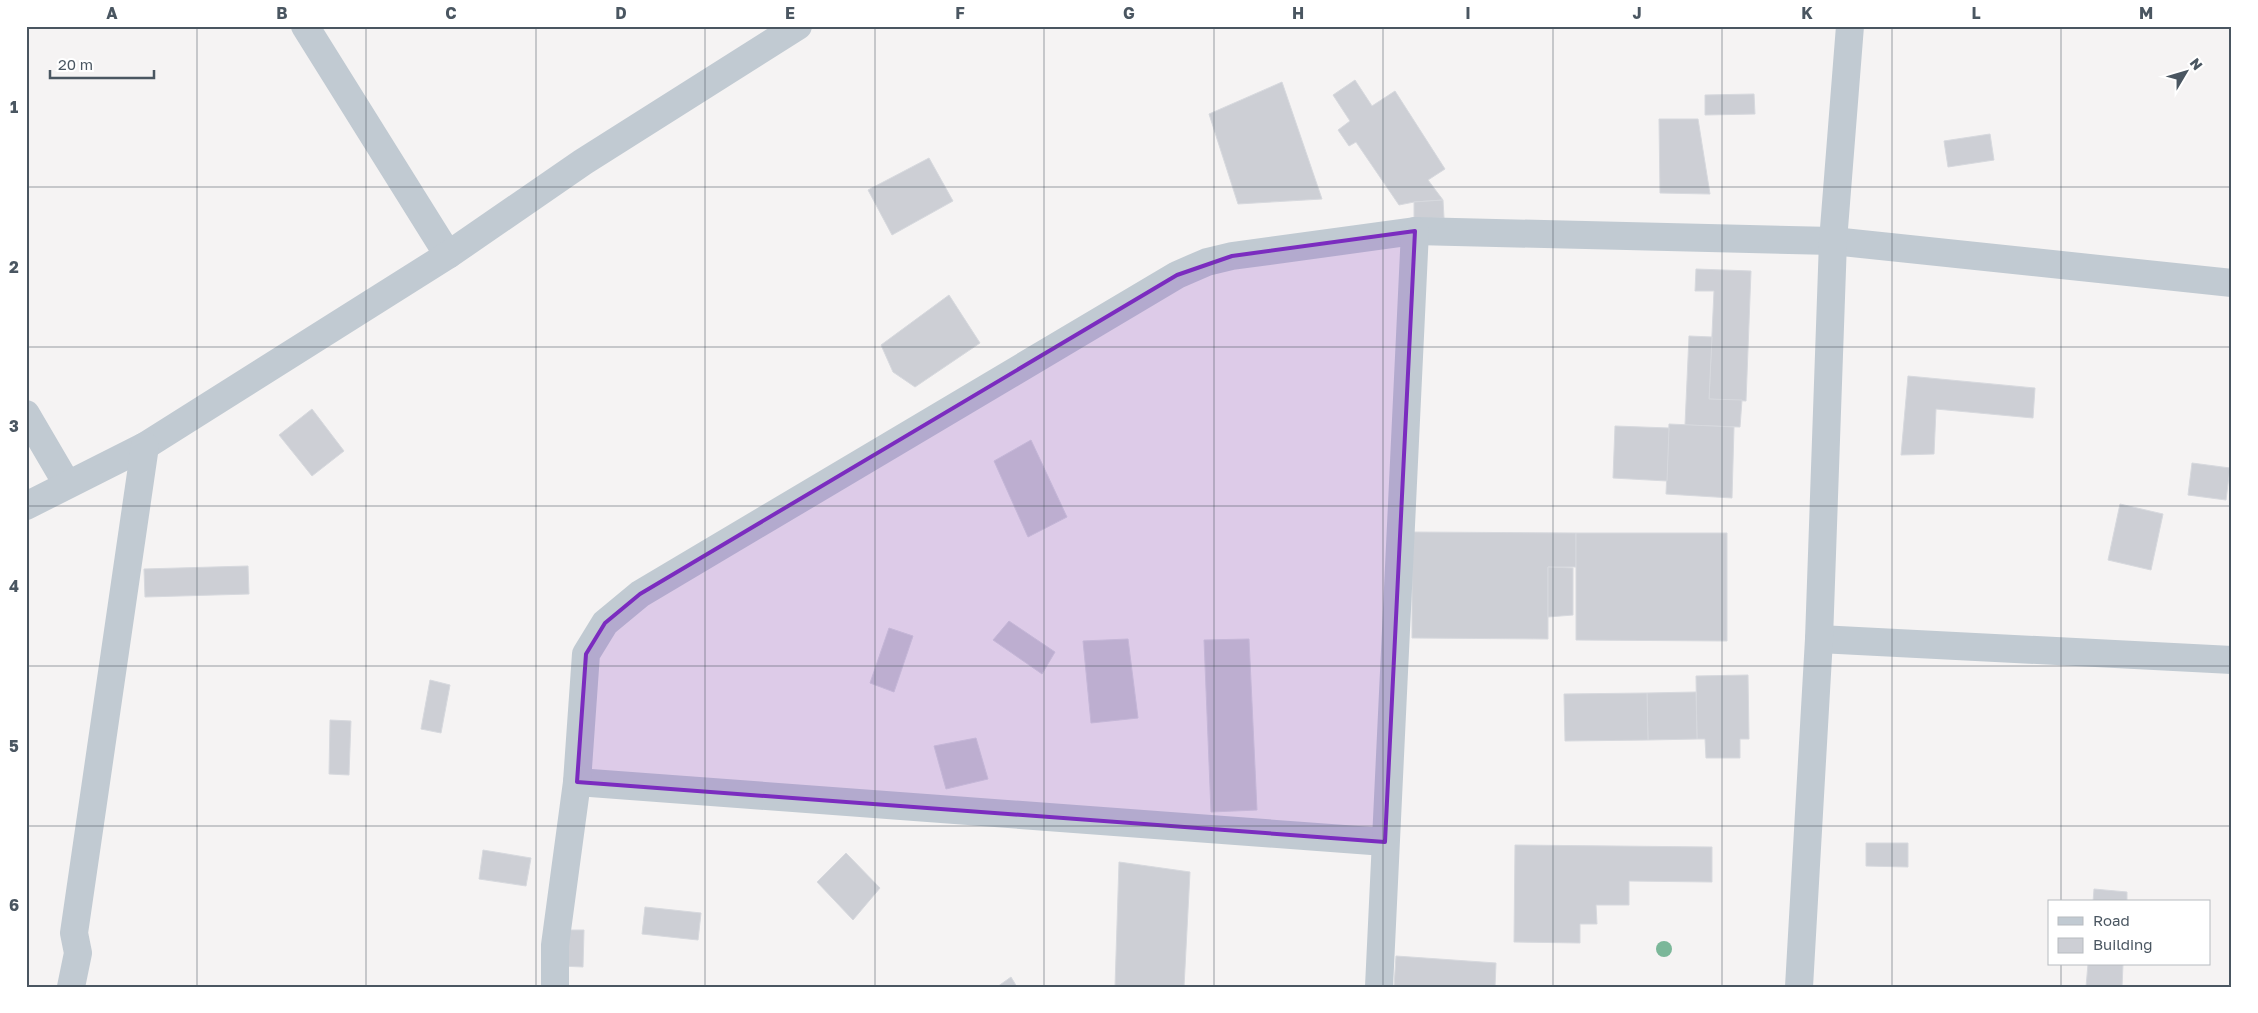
<svg xmlns="http://www.w3.org/2000/svg" width="2258" height="1013" viewBox="0 0 2258 1013" font-family="'Golos Text',sans-serif">
<style>
.building{fill:#cdcfd5;stroke:#d7d9de}
.lines{fill:none;stroke-linecap:round;stroke-linejoin:round}
.minor{stroke:#c1cad2;stroke-width:28}
.tree{fill:#7bb799}
.marked{fill:#7b2cbf;fill-opacity:0.2;stroke:#7b2cbf;stroke-width:4;stroke-linejoin:round}
.grid{fill:none;stroke:#4a5661;stroke-width:1;stroke-opacity:0.55}
.neatline{fill:none;stroke:#4a5661;stroke-width:2}
.grid-label{font-size:16px;text-anchor:middle;font-weight:bold;fill:#4a5661}
</style>
<rect width="100%" height="100%" fill="#f5f3f3"/>
<g class="building">
<path d="M1355 80 1372 106 1395 91 1445 169 1428 180 1443 200 1414 202 1399 205 1356 142 1349 146 1338 130 1350 121 1333 95Z"/>
<path d="M1282 82 1322 199 1238 204 1209 114Z"/>
<path d="M1754 94 1755 114 1705 115V95Z"/>
<path d="M1659 119H1698L1710 194 1660 193Z"/>
<path d="M1990 134 1994 160 1948 167 1944 141Z"/>
<path d="M929 158 953 201 892 235 868 190Z"/>
<path d="M1443 200 1444 218 1414 219V202Z"/>
<path d="M1696 269 1751 271 1746 401 1709 399 1714 291H1695Z"/>
<path d="M949 295 980 343 915 387 893 372 881 345Z"/>
<path d="M1689 336 1712 337 1709 399 1742 400 1740 427 1685 425Z"/>
<path d="M1908 376 2035 388 2033 418 1936 409 1934 454 1901 455Z"/>
<path d="M312 409 344 451 312 476 279 435Z"/>
<path d="M1669 424 1734 427 1732 498 1666 494Z"/>
<path d="M1615 426 1669 428 1667 481 1613 478Z"/>
<path d="M1031 440 1067 517 1028 537 994 461Z"/>
<path d="M2192 463 2230 468 2226 500 2188 495Z"/>
<path d="M2120 504 2163 514 2151 570 2108 560Z"/>
<path d="M1412 532 1576 533V567H1548V639L1412 638Z"/>
<path d="M1576 533H1727V641L1576 640Z"/>
<path d="M248 566 249 594 145 597 144 569Z"/>
<path d="M1548 567 1573 568V615L1548 617Z"/>
<path d="M1009 621 1055 652 1042 674 993 640Z"/>
<path d="M889 628 913 636 894 692 870 683Z"/>
<path d="M1128 639 1138 718 1091 723 1083 641Z"/>
<path d="M1249 639 1257 810 1211 812 1204 640Z"/>
<path d="M1748 675 1749 739H1740V758H1706L1705 739H1697L1696 676Z"/>
<path d="M430 680 450 685 441 733 421 729Z"/>
<path d="M1696 692 1697 739 1648 740 1647 693Z"/>
<path d="M1647 693 1648 740 1565 741 1564 694Z"/>
<path d="M330 720 351 721 349 775 329 774Z"/>
<path d="M976 738 988 779 946 789 934 746Z"/>
<path d="M1866 843H1908V867L1866 866Z"/>
<path d="M1515 845 1712 847V882L1629 881V905H1596L1597 924H1580V943L1514 942Z"/>
<path d="M483 850 531 858 526 886 479 879Z"/>
<path d="M846 853 880 888 853 920 817 882Z"/>
<path d="M1119 862 1190 872 1184 987H1115Z"/>
<path d="M2094 889 2127 892V902H2093Z"/>
<path d="M645 907 701 913 698 940 642 934Z"/>
<path d="M561 930H584L583 967 561 966Z"/>
<path d="M1396 956 1496 963 1495 987H1394Z"/>
<path d="M2088 964H2123L2122 987H2086Z"/>
<path d="M1011 977 1017 987H997Z"/>
</g>
<g class="lines">
<g class="minor">
<path d="M305 26 448 255"/>
<path d="M26 414 67 484"/>
<path d="M26 506 145 446 448 255 583 162 798 26"/>
<path d="M1819 639 2232 660"/>
<path d="M577 782 1385 842"/>
<path d="M71 987 78 953 74 933 145 446"/>
<path d="M555 987V945L577 782 586 654 605 623 640 594 1177 275 1207 262 1232 256 1415 231 1833 241 2232 283"/>
<path d="M1379 987 1415 231"/>
<path d="M1799 987 1819 639 1833 241 1850 26"/>
</g>
</g>
<circle class="tree" cx="1664" cy="949" r="8"/>
<path class="marked" d="M1415 231 1385 842 577 782 586 654 605 623 640 594 1177 275 1232 256Z"/>
<path class="grid" d="M197 26V987M366 26V987M536 26V987M705 26V987M875 26V987M1044 26V987M1214 26V987M1383 26V987M1553 26V987M1722 26V987M1892 26V987M2061 26V902M26 187H2232M26 347H2232M26 506H2232M26 666H2232M26 826H2232M2061 964V987"/>
<rect width="2258" height="1013" fill="none" stroke="#ffffff" stroke-width="55"/>
<rect x="2048" y="900" width="162" height="65" fill="#ffffff" stroke="#b7bbc0"/>
<rect x="2058" y="917" width="25" height="8" fill="#c1cad2" stroke="#b7bbc0"/>
<text x="2093" y="926" font-size="15" fill="#4a5661">Road</text>
<rect x="2058" y="938" width="25" height="15" fill="#cdcfd5" stroke="#b7bbc0"/>
<text x="2093" y="950" font-size="15" fill="#4a5661">Building</text>
<g transform="translate(2186 72) rotate(52)" stroke="#ffffff" stroke-width="4" paint-order="stroke">
<path d="M0-4L9 19L0 12L-9 19Z" fill="#4a5661"/>
<text y="-8" font-size="14" font-weight="bold" text-anchor="middle" fill="#4a5661">N</text>
</g>
<path d="M50 70v8h104v-8" fill="none" stroke="#4a5661" stroke-width="2.5"/>
<text x="58" y="70" font-size="15" fill="#4a5661" stroke="#ffffff" stroke-width="4" paint-order="stroke">20 m</text>
<rect x="28" y="28" width="2202" height="958" class="neatline"/>
<g class="grid-label">
<text x="112" y="19">A</text>
<text x="282" y="19">B</text>
<text x="451" y="19">C</text>
<text x="621" y="19">D</text>
<text x="790" y="19">E</text>
<text x="960" y="19">F</text>
<text x="1129" y="19">G</text>
<text x="1298" y="19">H</text>
<text x="1468" y="19">I</text>
<text x="1637" y="19">J</text>
<text x="1807" y="19">K</text>
<text x="1976" y="19">L</text>
<text x="2146" y="19">M</text>
<text x="14" y="113">1</text>
<text x="14" y="273">2</text>
<text x="14" y="432">3</text>
<text x="14" y="592">4</text>
<text x="14" y="752">5</text>
<text x="14" y="911">6</text>
</g>
</svg>
